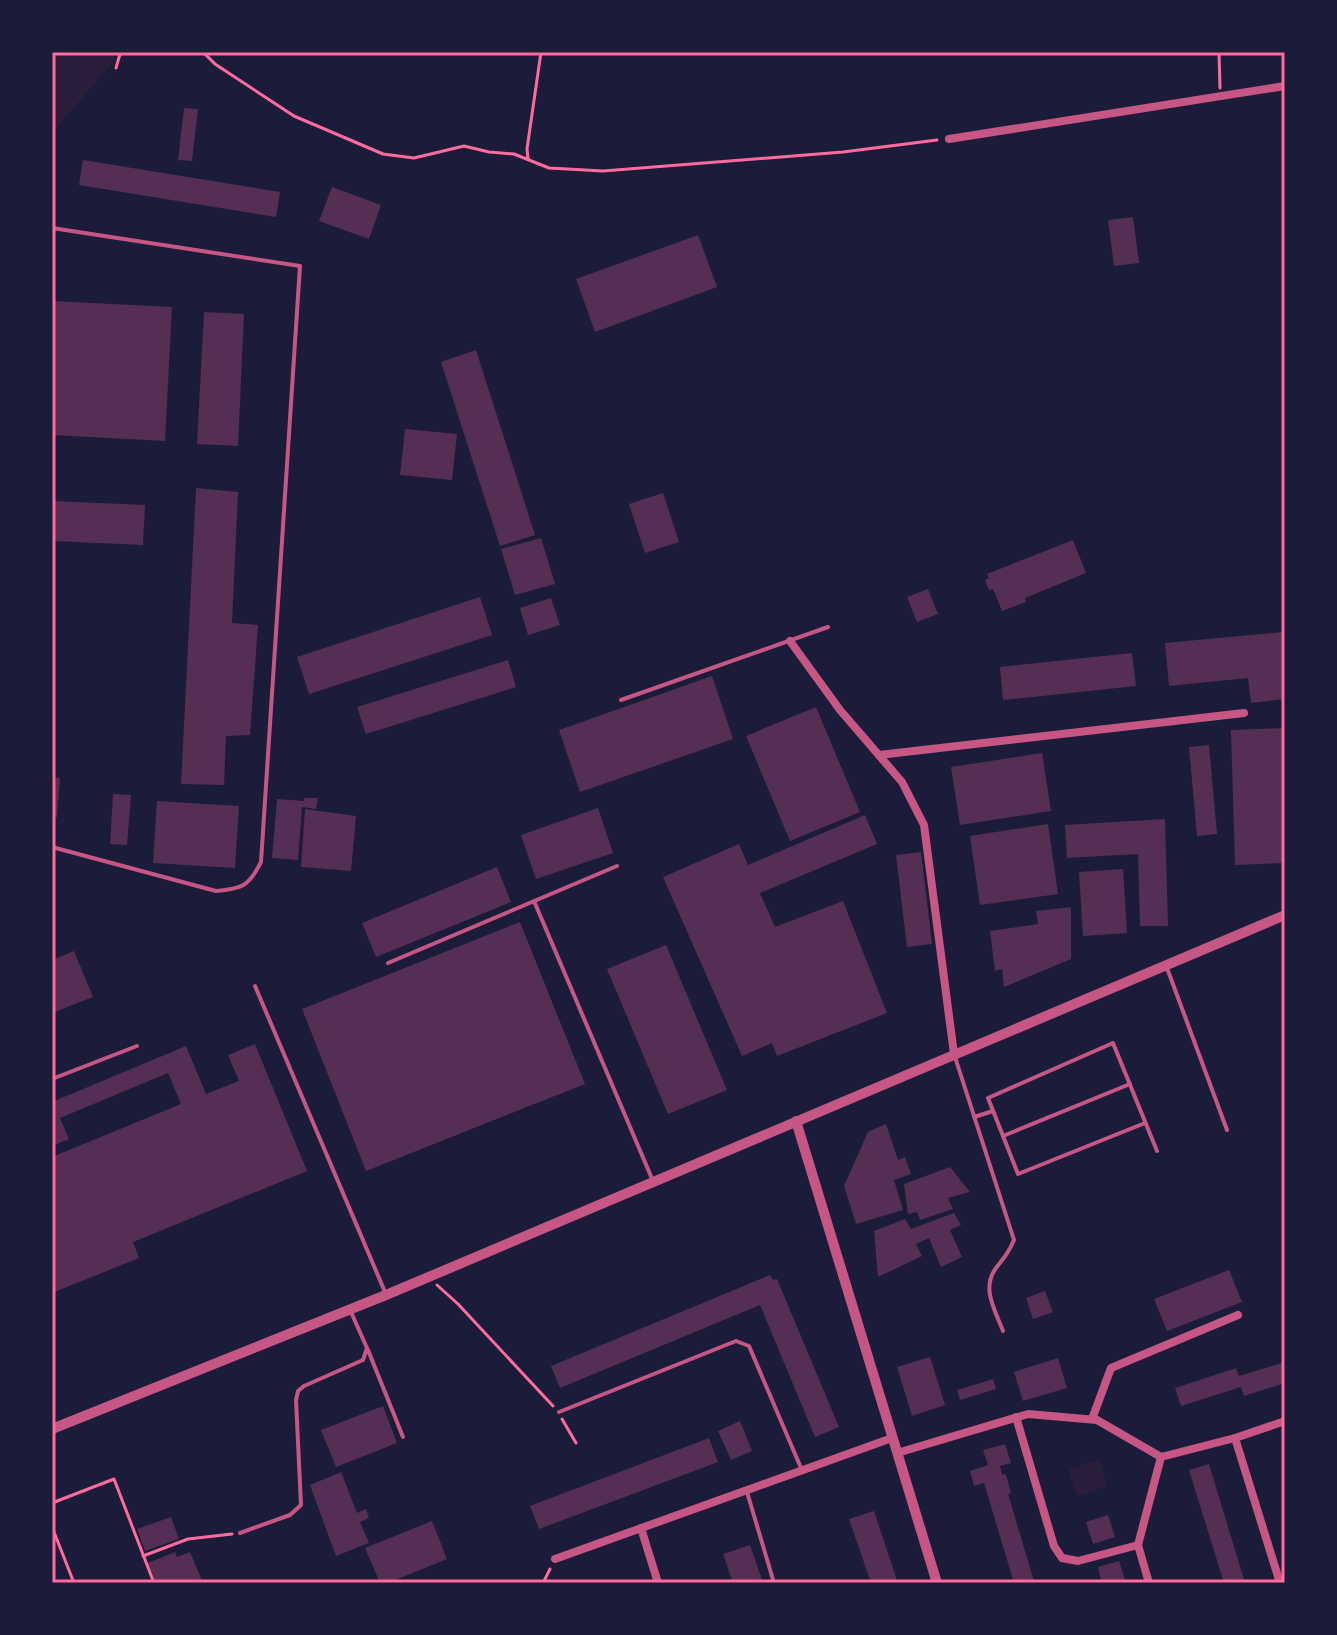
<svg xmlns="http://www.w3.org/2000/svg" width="1337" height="1635" viewBox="0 0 1337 1635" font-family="'Fira Sans',sans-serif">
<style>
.green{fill:#2a1e3b}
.building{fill:#542f53}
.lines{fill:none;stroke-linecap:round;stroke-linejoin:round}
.path{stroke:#ff6b9d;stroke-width:3}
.service{stroke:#c65784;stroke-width:4}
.minor{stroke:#c65784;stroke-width:8}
.tertiary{stroke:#c65784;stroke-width:10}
.neatline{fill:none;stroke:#ff6b9d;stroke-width:3}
</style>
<rect width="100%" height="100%" fill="#1b1b3a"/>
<g class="green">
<path d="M52 52H109L116 59 52 133Z"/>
<path d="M1099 1459 1108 1486 1077 1496 1069 1469Z"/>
</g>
<g class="building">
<path d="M184 108 198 109 192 161 178 160Z"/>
<path d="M83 160 280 192 276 217 79 185Z"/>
<path d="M332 187 381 205 369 239 319 221Z"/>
<path d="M1133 217 1139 263 1114 266 1108 220Z"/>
<path d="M698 235 717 287 595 332 576 279Z"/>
<path d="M52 301 172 307 165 441 52 435Z"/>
<path d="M204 312 244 314 238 446 197 444Z"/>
<path d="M476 350 535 535 500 546 441 362Z"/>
<path d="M405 429 457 434 452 480 400 475Z"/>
<path d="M196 488 238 492 232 623 258 625 250 735 226 736 224 785 181 784Z"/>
<path d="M663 493 679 542 645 553 629 504Z"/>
<path d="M52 501 145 505 143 545 52 541Z"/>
<path d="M541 538 555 584 515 595 501 549Z"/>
<path d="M1073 540 1086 573 1025 598 1026 602 1002 611 993 589 989 590 985 580 989 578 987 574Z"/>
<path d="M928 589 938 614 917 622 907 597Z"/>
<path d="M480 597 492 635 309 694 297 657Z"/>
<path d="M551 598 560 625 528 635 520 608Z"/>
<path d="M1284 632 1285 699 1251 703 1248 678 1169 686 1165 643Z"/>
<path d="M1132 653 1136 686 1003 700 1000 667Z"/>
<path d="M508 660 516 687 366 734 357 707Z"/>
<path d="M712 676 733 739 580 792 559 730Z"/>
<path d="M816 707 860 812 790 841 746 736Z"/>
<path d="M1285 728V863L1235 865 1231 730Z"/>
<path d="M1209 745 1217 834 1197 836 1189 747Z"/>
<path d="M1042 753 1051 811 960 825 951 767Z"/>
<path d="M52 778H60L57 817H52Z"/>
<path d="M113 794 131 795 127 845 110 844Z"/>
<path d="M304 798H318L316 809 302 807 298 860 272 858 277 799 304 801Z"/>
<path d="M157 801 239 806 235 868 153 863Z"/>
<path d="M598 808 613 853 536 879 521 835Z"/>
<path d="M305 809 356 816 351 871 301 867Z"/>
<path d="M865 815 877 844 760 893 775 927 843 901 887 1013 777 1056 772 1043 742 1056 663 877 739 844 748 865Z"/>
<path d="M1165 819 1168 926H1140L1138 854 1067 858 1065 825Z"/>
<path d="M1048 824 1058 894 980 905 970 836Z"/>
<path d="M921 852 932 944 907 947 896 855Z"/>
<path d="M497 867 511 902 376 957 362 923Z"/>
<path d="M1123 869 1127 933 1083 936 1079 872Z"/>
<path d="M1071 907V959L1004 987 1002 969 995 971 990 931 1038 924 1036 911Z"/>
<path d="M520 922 585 1084 366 1171 302 1009Z"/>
<path d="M666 945 727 1090 668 1114 607 969Z"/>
<path d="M74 951 93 997 52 1013V960Z"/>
<path d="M255 1044 307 1171 133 1242 139 1258 52 1293V1157L181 1104 168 1073 60 1118 69 1139 52 1146V1102L186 1046 206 1094 239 1081 228 1055Z"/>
<path d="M886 1124 898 1160 905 1157 911 1174 894 1180 903 1210 856 1224 844 1186 868 1132Z"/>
<path d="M950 1167 970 1192 948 1198 953 1209 920 1220 917 1212 908 1214 904 1184Z"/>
<path d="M954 1213 961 1225 950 1230 962 1257 941 1267 929 1238 916 1244 922 1256 878 1277 874 1231 905 1219 911 1229Z"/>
<path d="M1229 1270 1242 1302 1167 1331 1154 1299Z"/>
<path d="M770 1275 773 1280 777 1279 839 1427 815 1437 760 1305 560 1388 551 1366Z"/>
<path d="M1045 1291 1053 1312 1033 1319 1026 1298Z"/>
<path d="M930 1357 945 1405 912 1416 897 1367Z"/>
<path d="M1058 1358 1067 1388 1023 1401 1014 1372Z"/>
<path d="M1285 1362V1383L1244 1396 1241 1387 1181 1406 1175 1388 1236 1368 1239 1376Z"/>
<path d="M993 1379 996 1389 960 1400 957 1390Z"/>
<path d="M383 1406 397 1443 336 1467 321 1430Z"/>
<path d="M740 1421 752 1451 731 1460 718 1431Z"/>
<path d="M709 1438 718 1462 539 1529 530 1506Z"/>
<path d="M1005 1444 1011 1463 1000 1466 1002 1474 1006 1475 1011 1493 1008 1494 1034 1581 1029 1583H1014L984 1483 974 1486 970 1471 988 1465 983 1450Z"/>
<path d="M1209 1464 1245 1583H1224L1189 1470Z"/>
<path d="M341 1472 357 1513 366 1509 369 1518 360 1522 369 1543 336 1556 310 1485Z"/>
<path d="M874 1511 898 1583H871L849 1519Z"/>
<path d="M1108 1515 1115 1537 1093 1544 1086 1522Z"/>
<path d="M171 1517 179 1539 145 1551 137 1529Z"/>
<path d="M432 1521 447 1559 388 1583H380L365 1548Z"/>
<path d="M750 1545 763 1583H733L723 1554Z"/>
<path d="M175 1552 177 1557 190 1552 203 1583H156L148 1563Z"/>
<path d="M1119 1561 1126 1583H1102L1098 1567Z"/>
</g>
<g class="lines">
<g class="path">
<path d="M203 52 215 64 294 116 383 154 414 158 464 146 489 152 514 154 549 168 603 171 843 152 937 140"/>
<path d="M1219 52 1220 88"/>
<path d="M116 68 120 54 130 52"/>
<path d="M528 159 527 149 541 52"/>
<path d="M437 1285 458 1304 553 1406"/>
<path d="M562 1419 576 1443"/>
<path d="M52 1503 114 1479 154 1583"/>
<path d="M52 1527 74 1583"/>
<path d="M143 1556 188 1539 232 1534"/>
<path d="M543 1583 550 1569"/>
</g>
<g class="service">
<path d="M52 228 300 266 261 862C249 886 242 889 216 891L52 847"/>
<path d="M621 700 828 627"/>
<path d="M534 901 653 1181"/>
<path d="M388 963 617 866"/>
<path d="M1167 968 1227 1130"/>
<path d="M255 986 385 1292"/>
<path d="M955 1057 1014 1240C1009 1252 1004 1258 996 1268 981 1288 995 1310 1003 1331"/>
<path d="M52 1079 137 1046"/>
<path d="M974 1117 993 1111"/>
<path d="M1145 1123 1018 1174 988 1098 1113 1043 1157 1151"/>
<path d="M1003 1136 1130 1084"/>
<path d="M368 1350 403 1437"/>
<path d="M559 1412 736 1341 749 1346 801 1468"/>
<path d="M747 1492 774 1583"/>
<path d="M240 1533 290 1515 301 1505 296 1400 298 1391 304 1386 363 1360 367 1348 351 1312"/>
</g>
<g class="minor">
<path d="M949 139 1285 86"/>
<path d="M790 641 840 710 902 782 924 825 954 1054"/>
<path d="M879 755 1244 713"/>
<path d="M1016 1417 1054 1546 1062 1558 1078 1561 1138 1545"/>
<path d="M1092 1419 1111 1368 1238 1315"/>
<path d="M1235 1438 1280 1583"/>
<path d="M897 1453 1028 1414 1097 1420 1161 1457 1235 1438 1285 1421"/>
<path d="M641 1528 658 1583"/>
<path d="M555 1559 892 1438"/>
<path d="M1149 1583 1138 1545 1161 1457"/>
</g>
<g class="tertiary">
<path d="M796 1121 937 1583"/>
<path d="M52 1429 386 1295 1285 915"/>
</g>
</g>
<rect width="1337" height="1635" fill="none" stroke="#1b1b3a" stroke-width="108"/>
<rect x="54" y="54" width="1229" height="1527" class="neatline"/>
</svg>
